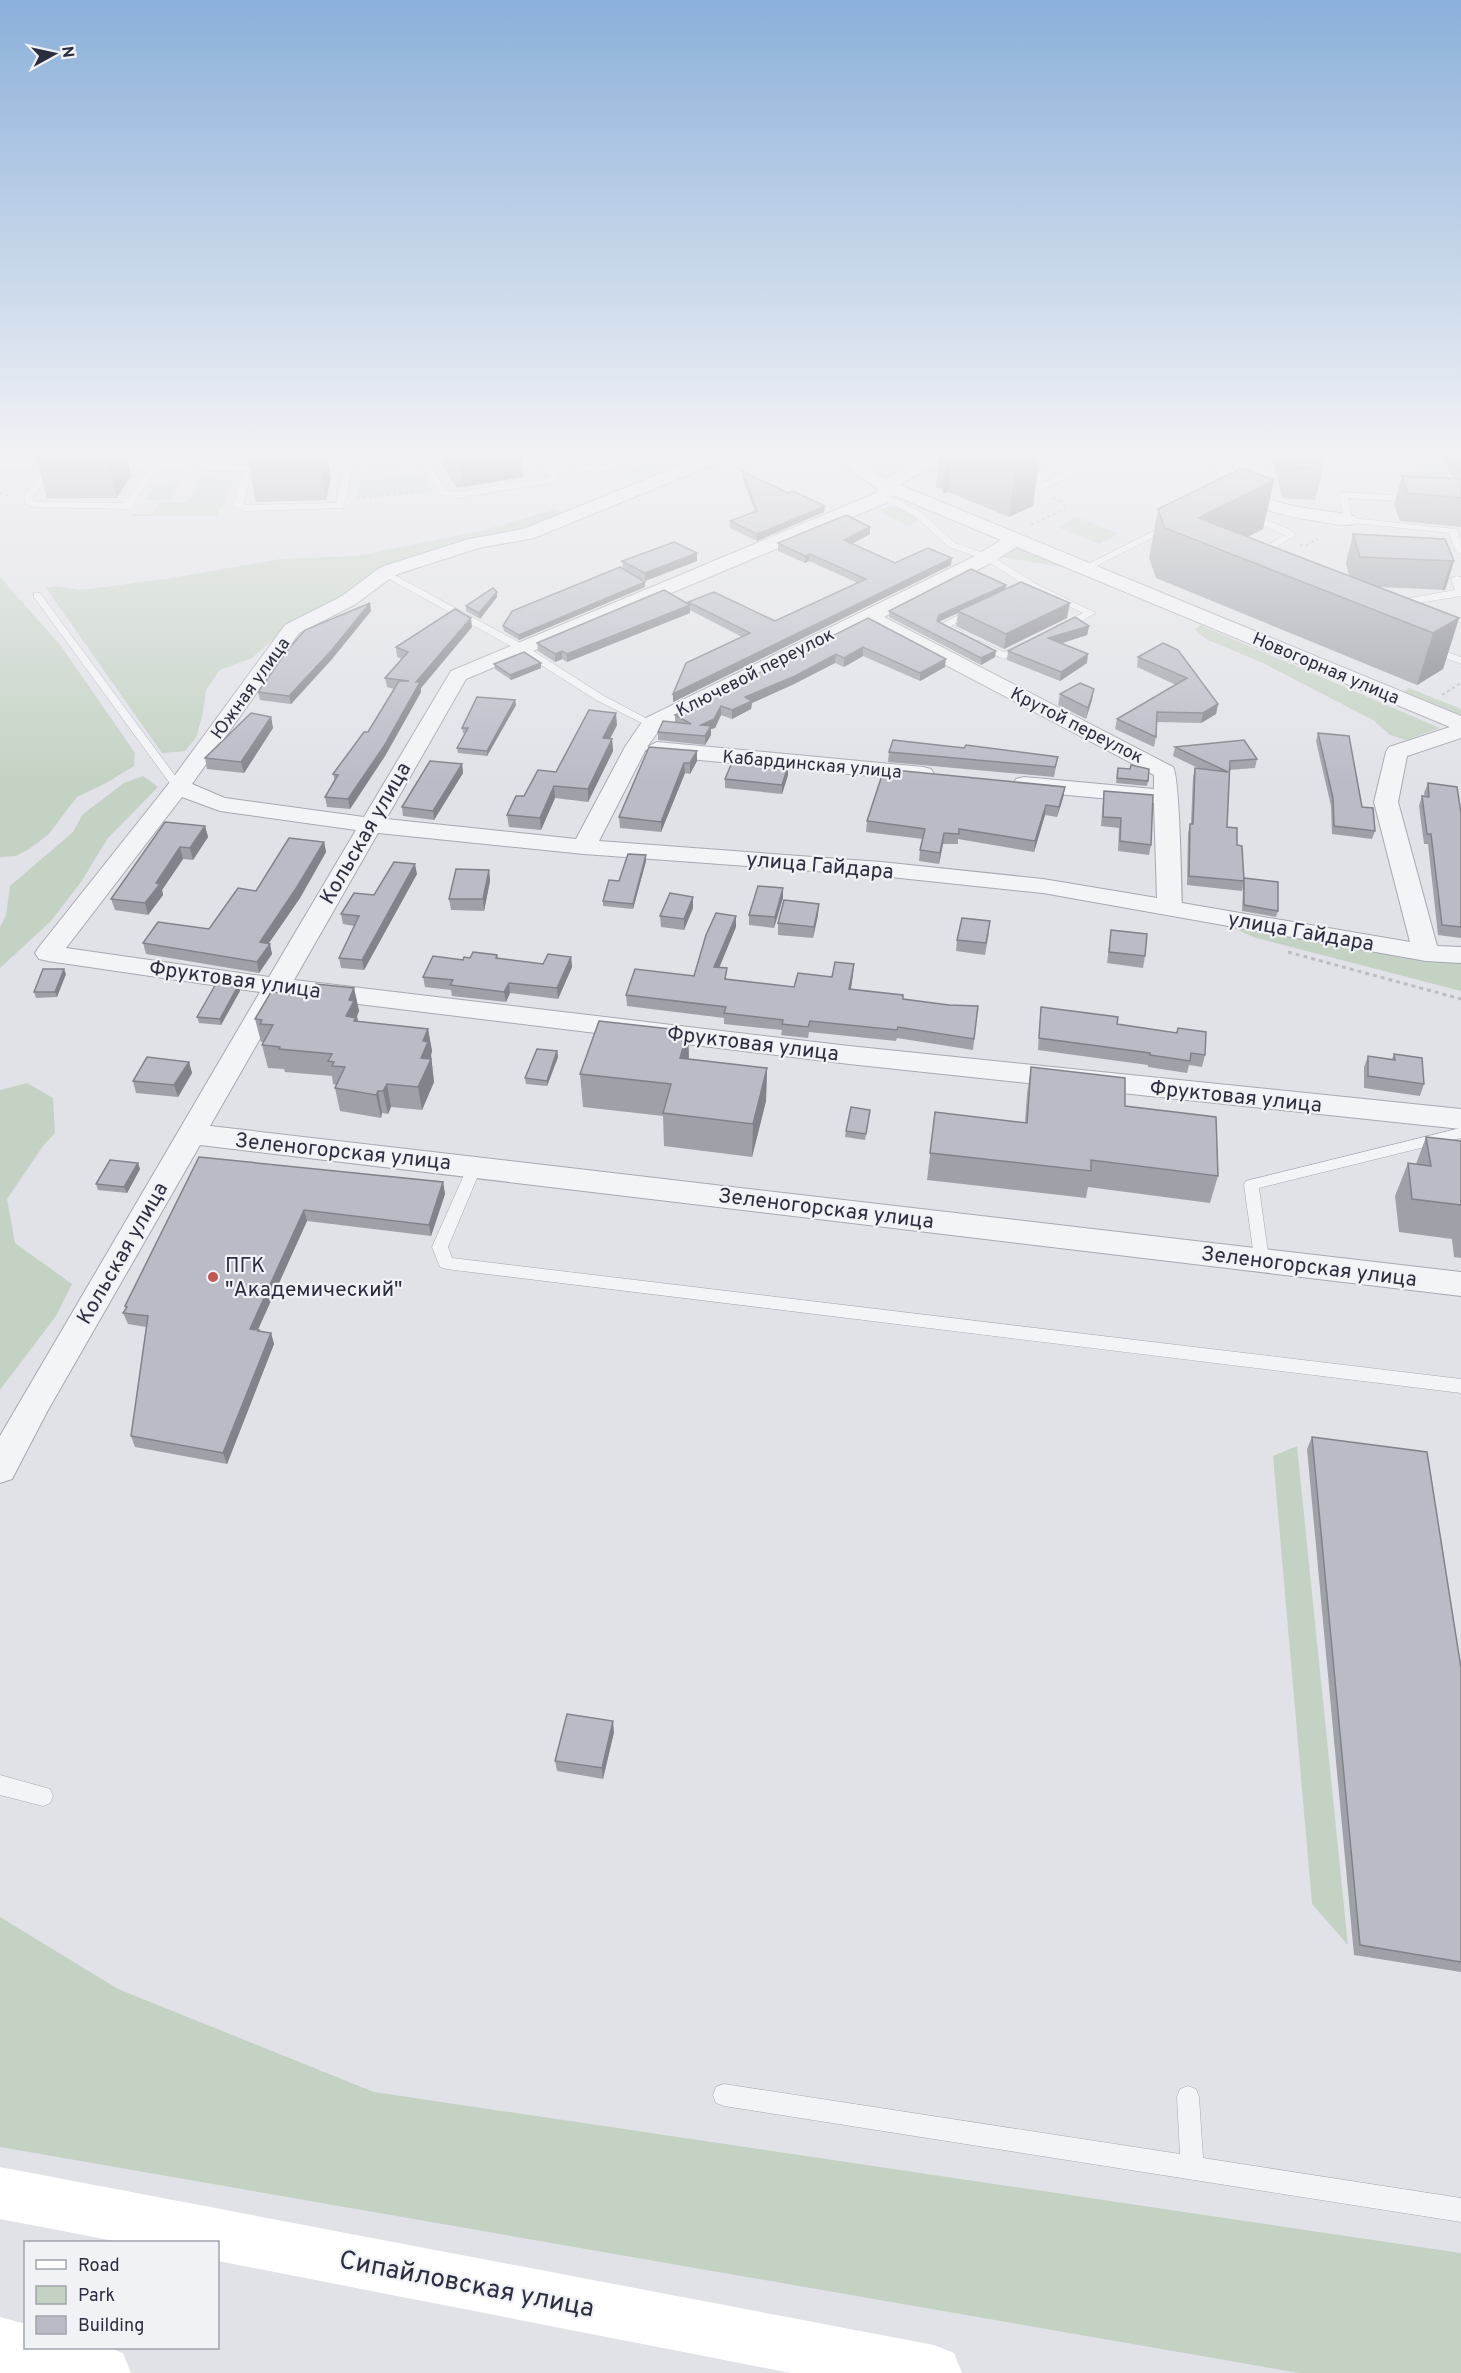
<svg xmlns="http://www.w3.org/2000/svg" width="1461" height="2373" viewBox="0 0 1461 2373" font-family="Overpass,sans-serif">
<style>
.green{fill:#c4d2c3}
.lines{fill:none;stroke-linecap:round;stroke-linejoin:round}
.service-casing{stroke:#a7a8b2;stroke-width:1}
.minor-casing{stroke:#a7a8b2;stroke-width:2}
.path-far1{stroke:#bbbdc3;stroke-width:2;stroke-dasharray:3 3;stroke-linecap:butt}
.path{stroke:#bbbdc3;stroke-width:3;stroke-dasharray:4 4;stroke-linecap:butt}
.service{fill:#f3f4f7;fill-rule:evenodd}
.minor{fill:#f3f4f7;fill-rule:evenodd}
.secondary{fill:#fff;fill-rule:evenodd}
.wall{fill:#9fa1a9}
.shaded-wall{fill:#82838a}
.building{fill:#b9bbc5;stroke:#82838a;stroke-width:1.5}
.poi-dot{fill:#c25751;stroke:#f0f2f6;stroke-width:2}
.labels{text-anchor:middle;stroke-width:4.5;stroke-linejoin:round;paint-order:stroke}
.far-street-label{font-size:18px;fill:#2b2e3f;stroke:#f0f2f6}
.street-label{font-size:21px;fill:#2b2e3f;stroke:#f0f2f6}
.poi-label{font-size:21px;fill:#2b2e3f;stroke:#f0f2f6;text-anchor:start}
.near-street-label{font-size:26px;fill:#2b2e3f;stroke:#f0f2f6}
</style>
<rect width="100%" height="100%" fill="#e1e2e8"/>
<g class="green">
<path d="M860 451 909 465C889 477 874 465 860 451Z"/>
<path d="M1414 456 1440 458 1452 486 1416 484 1412 475 1419 470Z"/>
<path d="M673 457 681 461 631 481 618 473Z"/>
<path d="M422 475 432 491 357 497 360 481Z"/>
<path d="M202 478 233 479 225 502 216 516H131L133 514H153L160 502H188Z"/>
<path d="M184 479 170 501 145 500 155 485Z"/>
<path d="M896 506 921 520 907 526 876 510Z"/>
<path d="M556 509 565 516 531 530 491 537 350 591 287 627 252 658 220 670 206 690 203 713 196 738 185 751 162 753 46 588 56 586 81 590 165 579 280 559 356 556 477 532Z"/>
<path d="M1077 517 1119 534 1099 544 1057 527Z"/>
<path d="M1015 546 1068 568 995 556Z"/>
<path d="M0 577 61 646 135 753 134 766 106 783 77 797 48 835 29 849 16 856 0 857Z"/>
<path d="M1200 625 1440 728 1406 740 1390 735 1373 720 1263 663 1208 640 1195 630Z"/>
<path d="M1409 688 1461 709V720L1399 695Z"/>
<path d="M143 776 158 787 108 838 81 882 51 921 0 968V927L6 915 10 886 73 832 83 814 124 783Z"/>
<path d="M1223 923 1461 960V991L1253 937Z"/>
<path d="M27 1083 53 1098 55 1133 43 1146 7 1199 15 1243 72 1284 56 1316 0 1390V1090Z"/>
<path d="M1297 1446 1348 1945 1312 1904 1273 1456Z"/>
<path d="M0 1917 118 1989 374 2092 1461 2253V2373H1299L0 2147Z"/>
</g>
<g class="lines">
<defs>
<g id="service">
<path d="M193 451H201C188 472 180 470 157 469L131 508 128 509 34 507 25 504 24 497 46 468H0V462L61 464V468L55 469 32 497 33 501 38 502 125 503 148 469H109L105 466 106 464H178L187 460Z"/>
<path d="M465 451H487L483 454 427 461 447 491 457 492 551 477 533 451H541L560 475 554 482 457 498 441 495 419 462 353 467 343 508 244 511 233 505 244 470H203L199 467 203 464 271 465 272 467 268 470H253L243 504 246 505 336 503 344 467 310 469 306 466 307 464 403 459Z"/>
<path d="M560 451C575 451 582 464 597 467L655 451H668L597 473 581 469Z"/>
<path d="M1099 451H1110L1083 465 1081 472 1043 489H1037L1023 482 1071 458H1077L1078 461ZM1074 463V468L1040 484 1035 482Z"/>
<path d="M1343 492 1419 497V501L1416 502 1348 498 1352 518 1456 529 1461 539V554L1456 551 1449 533 1345 522 1339 495Z"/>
<path d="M884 493 921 512 955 543 990 555 1034 583 1096 613 1064 630H1056V626L1083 613 1028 587 984 559 949 547 915 516 881 498V494Z"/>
<path d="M1244 514H1250L1289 529 1296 535 1257 558H1251V554L1285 535 1244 518Z"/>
<path d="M1168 524 1176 526 1088 570 1080 568Z"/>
<path d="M385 570 524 645 604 696 657 724 656 726H648L596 700 516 649 382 575 380 573Z"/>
<path d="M1456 576 1461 577V596L1394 607 1389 604 1394 601 1455 590 1451 579Z"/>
<path d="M34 593H40L182 785V789H174L34 597Z"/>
<path d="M970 609 979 611 951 626 962 631V635H954L938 626Z"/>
<path d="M979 641 1004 652 1021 643 1030 645 1004 659 975 646V642Z"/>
<path d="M1428 645 1461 657V664L1424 650 1423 648Z"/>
<path d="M1461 1128V1138L1259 1188 1269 1260 1267 1264H1255L1244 1185 1246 1181Z"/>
<path d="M475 1161 482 1166 448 1247 452 1258 1461 1379V1393L446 1269 440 1267 432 1247 468 1166Z"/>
<path d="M0 1775 50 1789 53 1796 50 1803 43 1806 0 1795Z"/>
<path d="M724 2084 1180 2154 1177 2097 1180 2089 1188 2086 1196 2089 1199 2097 1203 2158 1461 2198V2222L724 2106 716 2103 713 2095 716 2087Z"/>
</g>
<g id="minor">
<path d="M716 451H740L737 455 534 538 479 548 401 573 392 577 356 604 299 633 192 784 225 798 364 817 451 671 876 493 878 489 823 451H842L886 479 908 465 941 451H964L962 455 920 473 900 485 1461 716V738L1407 756 1398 802 1437 946 1461 947V963L1426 961 1043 893 881 876 584 854 378 833 294 980 849 1046 1461 1109V1129L849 1064 285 995 210 1126 1461 1272V1296L200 1145 48 1410 12 1479 0 1483V1436L260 992 48 961 39 959 35 953 39 947 170 782 285 625 342 596 378 569 387 565 469 539 523 529ZM893 495 1001 540 975 556 644 719 625 747 576 839 386 819 466 679 886 503ZM1017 547 1450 727 1389 747 1386 752 1374 802 1410 942 1182 903C1181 881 1180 778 1173 767L884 617 989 564ZM868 624 1154 775V789L1024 777 1016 779 1013 784 1016 789 1024 791 1154 803 1157 898 1043 879 881 862 599 841 646 749 649 754 657 756 923 781 931 779 934 774 931 769 923 767 657 742 647 747 660 729ZM182 797 220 811 356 830 269 977 66 948Z"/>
<path d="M1202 451H1219C1230 464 1240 480 1254 490 1284 511 1321 508 1354 516L1357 520 1354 524C1343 527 1329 523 1317 521 1260 513 1233 500 1202 451Z"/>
</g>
</defs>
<use href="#service" class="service-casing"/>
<use href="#minor" class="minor-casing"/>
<g class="path-far1">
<path d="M0 493 12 496"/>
<path d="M357 498 424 492"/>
<path d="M1031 525 1067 508 1062 502 1052 497"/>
<path d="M1300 545 1305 546 1318 539"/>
<path d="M1442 695 1461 683"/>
</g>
<path class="path" d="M1288 952 1461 999"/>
<use href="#service" class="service"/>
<use href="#minor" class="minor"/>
<g class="secondary">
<path d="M0 2167 934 2345 954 2353 962 2373H791L218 2261V2242H120L0 2219Z"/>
<path d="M0 2317 26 2324V2348H109L123 2353 131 2373H0Z"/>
</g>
</g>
<g class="wall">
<path d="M34 451H125L131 476 117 498H47Z"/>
<path d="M246 451H326L331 477 326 500 256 502Z"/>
<path d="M441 451H521L523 477 457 488 443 468Z"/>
<path d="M596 451H637L610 459Z"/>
<path d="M939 451H1040L1033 506 1009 517 948 492 943 494 942 489 936 487Z"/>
<path d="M1240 451H1317L1323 469 1315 500 1282 498 1271 454Z"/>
<path d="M1440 451H1461V527L1400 521 1394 504 1402 476 1453 479Z"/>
<path d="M742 471 788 493 825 506 824 512 757 541 730 528V521L755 512 742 477Z"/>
<path d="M1274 480 1263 529 1248 537 1349 576 1346 563 1353 534 1454 561 1445 590 1379 587 1459 618 1443 669 1417 685 1156 578 1149 558 1158 509Z"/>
<path d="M870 534 852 544 895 563 951 565 673 702V694L742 637 690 610V613L567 662 562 659 555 662 538 651 537 643 688 604V602L775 621 858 583 809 561 805 563 778 551V543Z"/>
<path d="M622 561H697L645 581 628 572 645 582V587L519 640 504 631 503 626 623 569Z"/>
<path d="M1006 585V589L1067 618 1004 649 956 626 958 613 938 622 995 657 981 665 889 617V611Z"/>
<path d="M497 597 480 619 466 611V606Z"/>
<path d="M371 611 332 659 291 704 260 700 258 692Z"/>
<path d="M868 618 945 667 920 681 863 656 844 667 835 663 794 684 752 703 751 709 732 719 721 715 715 728 711 729V735L705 745 658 740V732L675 722V715Z"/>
<path d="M1089 626 1087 635 1061 643 1087 663 1060 681 1007 660 1008 651Z"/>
<path d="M472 627 421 688V692L385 756 350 809 327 807 325 797 335 781 333 774 368 732 394 689 387 687 385 678 402 659 397 657 396 647Z"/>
<path d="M1163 643 1218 704 1216 714 1201 723 1157 722 1156 737 1154 747 1115 729 1117 719 1176 685 1137 667 1138 657Z"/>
<path d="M494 664 541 668 511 680 495 669Z"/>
<path d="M1094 689 1092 700 1086 719 1058 705 1060 694Z"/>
<path d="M516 705 487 756 458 753 457 748 465 734 463 733 462 728Z"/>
<path d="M271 717 273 728 244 773 207 769 205 758Z"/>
<path d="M617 725 610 739H612L613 751 588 802 555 798 541 830 509 827 507 815 524 796Z"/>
<path d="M1318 733 1362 807 1375 831 1372 839 1332 834 1331 806 1316 741Z"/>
<path d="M1175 747 1257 759 1255 768 1229 770 1227 827 1237 845 1244 878 1278 911 1276 917 1242 911 1243 887 1242 891 1187 885 1188 833 1190 824H1191L1193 777 1195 768 1200 769 1173 756Z"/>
<path d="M964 748 1058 757 1054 777 888 762 889 752Z"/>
<path d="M697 751V761L690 774 685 773 661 832 620 828 619 817Z"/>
<path d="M462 764 463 773 434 820 403 816 402 807Z"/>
<path d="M788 766V775L782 794 725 788V779Z"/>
<path d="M1118 768 1148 781 1147 786 1116 783Z"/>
<path d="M1428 783 1461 813V938L1438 935 1428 844H1424L1419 806 1422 796 1425 797 1424 793Z"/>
<path d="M1065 787 1063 798 1057 817 1045 815 1034 852 958 839V844H943L939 864 919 861 920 850 923 839 866 832 867 821Z"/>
<path d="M1104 791 1151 845 1149 855 1118 851 1119 828 1101 826 1103 800Z"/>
<path d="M205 826 208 837 193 860 183 859 162 890 163 895 148 915 115 910 111 899Z"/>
<path d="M324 842 326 852 300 898 269 943 272 954 259 973 146 954 143 943 209 929 256 891Z"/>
<path d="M646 855V861L633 909 603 906V901L619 881Z"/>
<path d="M489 870 490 881 484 911 451 910 449 899Z"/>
<path d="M417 874 364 970 341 968 339 958 354 926 343 924 341 914 374 895Z"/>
<path d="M783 898 774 928 749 925V915Z"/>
<path d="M693 908 684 930 661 927 660 916Z"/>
<path d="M818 915 813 938 778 935V923Z"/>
<path d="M736 927 719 967 727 979 794 987 832 977 854 964 851 989 903 999 949 1005 978 1006 973 1050 897 1038 896 1041 809 1032 808 1038 781 1035 782 1030 724 1024V1018L627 1006 626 995 694 976Z"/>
<path d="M1111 930 1145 956 1143 968 1107 963Z"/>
<path d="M989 933 985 955 956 951 957 940Z"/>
<path d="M497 955 498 958 543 964 571 957 572 967 558 999 510 993 506 1002 452 996 451 990 425 987 423 977 470 958Z"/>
<path d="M66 974 57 997 36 998 34 992Z"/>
<path d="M238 986 240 991 221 1025 199 1023 197 1017Z"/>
<path d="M354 988 359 1011 357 1016 358 1021 428 1029 432 1051 431 1055 434 1082 422 1110 391 1107 388 1114 382 1113 381 1118 340 1111 335 1088 336 1085 333 1084 332 1076 285 1072 284 1069 268 1068 262 1045 263 1042H261L255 1019 305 995Z"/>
<path d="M1041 1007 1117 1024 1176 1033 1178 1028 1205 1055 1202 1067 1189 1065 1187 1073 1148 1067V1065L1038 1050 1040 1018Z"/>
<path d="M688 1031 689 1059 767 1068 766 1101 752 1157 664 1146 663 1116 583 1107 580 1074Z"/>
<path d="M557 1051 558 1057 547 1086 526 1084 525 1078Z"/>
<path d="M1394 1054 1424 1084 1420 1096 1364 1088V1067L1368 1056 1392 1059Z"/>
<path d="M189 1062 192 1073 178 1097 136 1093 133 1081Z"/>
<path d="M1031 1067 1125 1106 1218 1176 1210 1203 1088 1187 1086 1198 927 1180 935 1112 1025 1123 1027 1094Z"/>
<path d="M870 1110 865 1140 845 1137 846 1131Z"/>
<path d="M1426 1137 1461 1141V1258L1454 1257 1452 1239 1399 1232 1395 1196 1408 1163 1416 1164Z"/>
<path d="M199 1157 443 1182 445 1194 431 1236 307 1221 258 1330 259 1332 271 1333 274 1344 227 1464 135 1447 131 1436 146 1327 128 1324 123 1313 126 1309 125 1306Z"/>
<path d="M138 1163 140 1169 127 1193 98 1190 96 1184Z"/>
<path d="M1312 1437 1461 1668V1972L1354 1955 1307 1449Z"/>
<path d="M614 1732 603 1779 557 1771 555 1761Z"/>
</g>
<g class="shaded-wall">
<path d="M105 451H125L131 476 117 498Z"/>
<path d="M317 451H326L331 477 326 500Z"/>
<path d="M460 451H521L523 477 464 487Z"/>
<path d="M610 451H637L610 459Z"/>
<path d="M947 451H952L948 492 943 494Z"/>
<path d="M1038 451H1040L1033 506 1009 517 1016 461Z"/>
<path d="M1274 480 1263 529 1221 550 1198 518Z"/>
<path d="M825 506 824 512 757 541V534Z"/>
<path d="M870 527V534L844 548V540Z"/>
<path d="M697 553V561L645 581V573Z"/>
<path d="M810 554 809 561 805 563V556Z"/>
<path d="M952 558 951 565 673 702V694Z"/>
<path d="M1451 561H1454L1445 590H1442Z"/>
<path d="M645 582V587L519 640V635Z"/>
<path d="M1006 585 1005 591 958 611V613L938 622 937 628 939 615Z"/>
<path d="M497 592V597L480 619 479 613Z"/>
<path d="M370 603 371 611 332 659 291 704 289 696Z"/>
<path d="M1070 603 1067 618 1004 649 1006 634Z"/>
<path d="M690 605V613L567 662V654Z"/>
<path d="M471 618 472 627 421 688V692L385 756 350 809 348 799 416 682Z"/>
<path d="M1459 618 1443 669 1417 685 1433 633Z"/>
<path d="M1089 626 1087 635 1047 648 1048 638Z"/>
<path d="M863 647V656L844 667V658Z"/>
<path d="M562 651V659L555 662V654Z"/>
<path d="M996 651 995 657 981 665V658Z"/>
<path d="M836 654 835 663 794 684 752 703 751 709 732 719V710L745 697Z"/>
<path d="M1088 654 1087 663 1060 681 1061 672Z"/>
<path d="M946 659 945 667 920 681V673Z"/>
<path d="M541 663V668L511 680 510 675Z"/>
<path d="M1094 689 1092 700 1086 719 1088 708Z"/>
<path d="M515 700 516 705 487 756V751Z"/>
<path d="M1218 704 1216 714 1201 723 1203 713Z"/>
<path d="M721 706V715L715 728 711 729V735L705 745V736L701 725Z"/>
<path d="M616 713 617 725 604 750 603 738Z"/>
<path d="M271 717 273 728 244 773 241 762Z"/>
<path d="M612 739 613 751 588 802V789Z"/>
<path d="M697 751V761L690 774V763Z"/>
<path d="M684 763 685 773 661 832V822Z"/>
<path d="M462 764 463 773 434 820 433 811Z"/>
<path d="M788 766V775L782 794V785Z"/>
<path d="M554 786 555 798 541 830 540 818Z"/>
<path d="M1065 787 1063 798 1057 817 1059 807Z"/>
<path d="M1046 805 1045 815 1034 852 1035 841Z"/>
<path d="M205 826 208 837 193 860 190 848Z"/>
<path d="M944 833 943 844 939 864 940 853Z"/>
<path d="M324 842 326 852 300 898 262 953 260 942Z"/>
<path d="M180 847 183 859 162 890 163 895 148 915 145 903 156 883Z"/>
<path d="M646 855V861L633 909V904Z"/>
<path d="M415 864 417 874 364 970 362 960Z"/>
<path d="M489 870 490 881 484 911 483 899Z"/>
<path d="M783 888V898L774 928 775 917Z"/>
<path d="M693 897V908L684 930V919Z"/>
<path d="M819 904 818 915 813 938 814 927Z"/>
<path d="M736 916V927L715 978 714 967Z"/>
<path d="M270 944 272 954 259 973 257 962Z"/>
<path d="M571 957 572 967 558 999 557 988Z"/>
<path d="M854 964 853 975 849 1000V989Z"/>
<path d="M64 969 66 974 57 997 55 992Z"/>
<path d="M509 983 510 993 506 1002 504 992Z"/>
<path d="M238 986 240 991 221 1025 220 1019Z"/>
<path d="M354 988 359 1011 357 1016 358 1023 346 1016 349 1000Z"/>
<path d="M428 1029 432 1051 431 1055 434 1082 422 1110 418 1087 423 1041Z"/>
<path d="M688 1031 689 1064 680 1058Z"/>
<path d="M557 1051 558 1057 547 1086V1081Z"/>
<path d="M189 1062 192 1073 178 1097 174 1085Z"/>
<path d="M767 1068 766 1101 752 1157 753 1124Z"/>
<path d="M387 1084 391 1107 388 1114 383 1091Z"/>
<path d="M378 1091 382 1113 381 1118 376 1095Z"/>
<path d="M138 1163 140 1169 127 1193 124 1187Z"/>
<path d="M443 1182 445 1194 431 1236 429 1225Z"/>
<path d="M304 1210 307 1221 253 1340 250 1329Z"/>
<path d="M271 1333 274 1344 227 1464 223 1453Z"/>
<path d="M613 1721 614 1732 603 1779 602 1768Z"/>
</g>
<g class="building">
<path d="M991 451H1038L1016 461Z"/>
<path d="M1285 451H1317L1323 469 1289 467Z"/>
<path d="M1242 468 1274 480 1198 518 1459 618 1433 633 1165 528 1158 509Z"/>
<path d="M742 471 788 493 793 491 825 506 757 534 730 521 757 511Z"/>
<path d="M1402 476 1461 479V498L1408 493Z"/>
<path d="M846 515 870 527 844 540 895 563 928 548 952 558 673 694 686 663 750 633 688 602 714 592 775 621 866 579 810 554 805 556 778 543Z"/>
<path d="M1353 534 1445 539 1454 561 1360 557Z"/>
<path d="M674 542 697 553 645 573 622 561Z"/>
<path d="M620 567 645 582 519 635 503 626 512 611Z"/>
<path d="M971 569 1006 585 939 615 937 621 996 651 981 658 889 611Z"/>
<path d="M1021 582 1070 603 1006 634 958 611Z"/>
<path d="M493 588 497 592 479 613 466 606Z"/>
<path d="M664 590 690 605 567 654 562 651 555 654 537 643Z"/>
<path d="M370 603 331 651 289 696 258 692 286 652 305 630Z"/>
<path d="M455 609 471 618 416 682H420L384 746 348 799 325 797 338 775 333 774 364 732H368L399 681H409L385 678 408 652 396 647Z"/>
<path d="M1075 617 1089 626 1048 638 1088 654 1061 672 1008 651Z"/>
<path d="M868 618 946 659 920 673 863 647 844 658 836 654 795 676 745 697 752 701 732 710 721 706 714 719 701 725 711 726 705 736 658 732 663 721 691 724 675 715Z"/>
<path d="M1163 643 1178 650 1218 704 1203 713 1157 712 1156 737 1117 719 1187 678 1138 657Z"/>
<path d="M524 652 541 663 510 675 494 664Z"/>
<path d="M1080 683 1094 689 1088 708 1060 694Z"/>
<path d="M477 697 515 700 487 751 457 748 468 728H462Z"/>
<path d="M589 710 616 713 603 738 612 739 588 789 554 786 540 818 507 815 516 796H524L538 770 556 772Z"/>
<path d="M251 713 271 717 241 762 205 758Z"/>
<path d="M1318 733 1349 736 1362 807 1373 808 1375 831 1334 826 1333 798Z"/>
<path d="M893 740 964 748 966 745 1058 757 1055 767 889 752Z"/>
<path d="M1244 740 1257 759 1230 761 1227 827 1237 828V845L1242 846 1244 881 1189 876 1190 824H1193L1195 768 1228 772 1175 747Z"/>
<path d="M649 747 697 751 690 763H684L661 822 619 817Z"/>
<path d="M733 760 788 766 782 785 725 779Z"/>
<path d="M430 761 462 764 433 811 402 807Z"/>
<path d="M1131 765 1149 769 1148 781 1117 778 1118 768 1130 769Z"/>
<path d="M884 769 1065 787 1059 807 1046 805 1035 841 959 829V834L944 833 940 853 920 850 925 829 867 821Z"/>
<path d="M1428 783 1457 787 1461 813V927L1442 925 1431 834H1427L1422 796 1429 797Z"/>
<path d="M1104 791 1153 795 1151 845 1120 841 1121 818 1103 817Z"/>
<path d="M165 822 205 826 190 848 180 847 156 883 160 884 145 903 111 899Z"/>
<path d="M289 838 324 842 297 887 260 942 270 944 257 962 143 943 158 922 209 929 238 888 256 891Z"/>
<path d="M628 854 646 855 633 904 603 901 609 880 619 881Z"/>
<path d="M394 862 415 864 362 960 339 958 359 916 341 914 354 893 374 895Z"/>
<path d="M456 869 489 870 483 899H449Z"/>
<path d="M1244 878 1278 882V911L1244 905Z"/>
<path d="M758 886 783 888 775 917 749 915Z"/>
<path d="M670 893 693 897 684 919 660 916Z"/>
<path d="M784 900 819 904 814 927 778 923Z"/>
<path d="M716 913 736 916 714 967 727 968 725 979 794 987 798 973 832 977 835 962 854 964 849 989 903 995V999L949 1005 978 1006 974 1039 898 1027 897 1030 810 1021 808 1027 782 1024 783 1020 724 1013 726 1007 626 995 635 969 694 976 706 935Z"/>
<path d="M962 918 990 921 986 943 957 940Z"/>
<path d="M1111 930 1147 934 1145 956 1109 952Z"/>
<path d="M473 952 497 955 496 958 543 964 548 954 571 957 557 988 509 983 504 992 450 985 453 980 423 977 433 956 463 960 464 957 470 958Z"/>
<path d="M43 969H64L55 992H34Z"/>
<path d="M217 982 238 986 220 1019 197 1017Z"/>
<path d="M316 984 354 988 349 1000 354 1001 346 1016 356 1018 354 1021 428 1029 423 1041 428 1042 421 1058 431 1059 418 1087 387 1084 383 1091H378L376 1095 335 1088 345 1067 332 1066 334 1062 328 1061 332 1054 279 1049 280 1047 262 1045 273 1025 260 1024 262 1020 255 1019 271 992 305 995 309 987 314 988Z"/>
<path d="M1041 1007 1118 1017 1117 1024 1177 1033 1178 1028 1206 1032 1205 1055 1191 1053 1190 1061 1150 1055V1053L1039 1038Z"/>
<path d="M599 1021 688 1031 680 1058 767 1068 753 1124 663 1113 671 1084 580 1074Z"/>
<path d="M537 1049 557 1051 547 1081 525 1078Z"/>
<path d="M1394 1054 1422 1058 1424 1084 1368 1076V1056L1395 1060Z"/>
<path d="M147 1057 189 1062 174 1085 133 1081Z"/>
<path d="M1031 1067 1125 1078V1106L1216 1117 1218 1176 1091 1160V1171L930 1153 935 1112 1027 1123Z"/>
<path d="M851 1107 870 1110 866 1134 846 1131Z"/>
<path d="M1426 1137 1461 1141V1205L1412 1199 1408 1163 1431 1166Z"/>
<path d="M199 1157 443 1182 429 1225 304 1210 250 1329 259 1330 258 1331 271 1333 223 1453 131 1436 148 1316 123 1313 127 1307 125 1306Z"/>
<path d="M110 1160 138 1163 124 1187 96 1184Z"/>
<path d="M1312 1437 1427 1452 1461 1668V1962L1360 1945Z"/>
<path d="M567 1714 613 1721 602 1768 555 1761Z"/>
</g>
<linearGradient id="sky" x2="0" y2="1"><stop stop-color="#8bb0da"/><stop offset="0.58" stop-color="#f2f2f5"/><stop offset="1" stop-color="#f2f2f5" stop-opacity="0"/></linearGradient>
<rect width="1461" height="783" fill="url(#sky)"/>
<circle class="poi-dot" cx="213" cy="1277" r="6"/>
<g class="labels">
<g class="far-street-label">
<text transform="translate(1326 668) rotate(23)" y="6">Новогорная улица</text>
<text transform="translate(755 672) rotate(-27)" y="6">Ключевой переулок</text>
<text transform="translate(250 688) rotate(-54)" y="6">Южная улица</text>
<text transform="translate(1077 725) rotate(27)" y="6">Крутой переулок</text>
<text transform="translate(812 764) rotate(5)" y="6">Кабардинская улица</text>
</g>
<g class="street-label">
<text transform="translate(365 833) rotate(-60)" y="7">Кольская улица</text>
<text transform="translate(820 865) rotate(5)" y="7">улица Гайдара</text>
<text transform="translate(1301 931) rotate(10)" y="7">улица Гайдара</text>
<text transform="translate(235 979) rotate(8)" y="7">Фруктовая улица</text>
<text transform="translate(753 1043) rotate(7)" y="7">Фруктовая улица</text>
<text transform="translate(1236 1096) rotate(6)" y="7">Фруктовая улица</text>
<text transform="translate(343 1151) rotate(6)" y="7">Зеленогорская улица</text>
<text transform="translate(826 1208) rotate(7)" y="7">Зеленогорская улица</text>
<text transform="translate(122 1253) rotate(-60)" y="7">Кольская улица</text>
<text transform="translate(1309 1266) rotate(7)" y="7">Зеленогорская улица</text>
</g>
<g class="poi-label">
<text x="225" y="1272">ПГК<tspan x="225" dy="24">"Академический"</tspan></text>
</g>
<g class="near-street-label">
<text transform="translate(467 2283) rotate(11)" y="9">Сипайловская улица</text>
</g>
</g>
<rect x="24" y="2241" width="195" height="108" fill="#f0f2f6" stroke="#a1a4ad" stroke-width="1.5"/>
<rect x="36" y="2260" width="30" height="9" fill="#ffffff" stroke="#a1a4ad" stroke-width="1.5"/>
<text x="78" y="2271" font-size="18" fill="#2b2e3f">Road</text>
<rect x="36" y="2286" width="30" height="18" fill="#c4d2c3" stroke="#a1a4ad" stroke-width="1.5"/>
<text x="78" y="2301" font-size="18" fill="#2b2e3f">Park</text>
<rect x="36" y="2316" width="30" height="18" fill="#b9bbc5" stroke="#a1a4ad" stroke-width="1.5"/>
<text x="78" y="2331" font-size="18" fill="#2b2e3f">Building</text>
<g transform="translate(54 54) rotate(82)" stroke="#f0f2f6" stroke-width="4.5" paint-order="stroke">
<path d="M0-4.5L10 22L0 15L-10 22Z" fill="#2b2e3f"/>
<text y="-9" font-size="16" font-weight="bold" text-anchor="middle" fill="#2b2e3f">N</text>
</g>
</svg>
